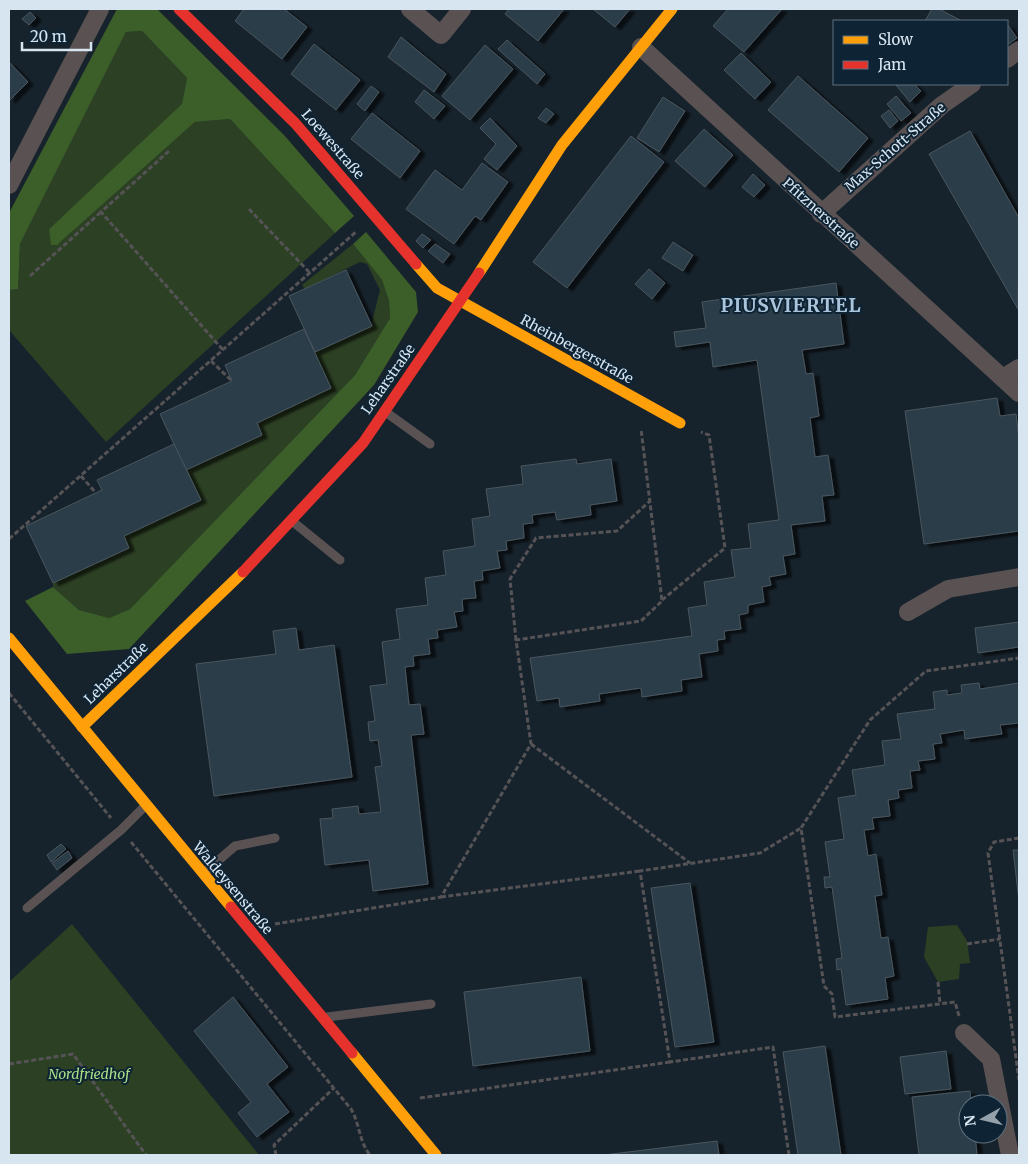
<svg xmlns="http://www.w3.org/2000/svg" width="1028" height="1164" viewBox="0 0 1028 1164" font-family="Merriweather,serif">
<style>
.green{fill:#2c4023}
.forest{fill:#3c5e29}
.building{fill:#293c49;stroke:#4b565e;filter:url(#shadow)}
.lines{fill:none;stroke-linecap:round;stroke-linejoin:round}
.path{stroke:#555356;stroke-width:3;stroke-dasharray:5 2.5;stroke-linecap:butt}
.lane{stroke:#5a5252;stroke-width:9}
.street{stroke:#5a5252;stroke-width:18}
.slow{stroke:#ff9f0a;stroke-width:11}
.jam{stroke:#e5322d;stroke-width:11}
.labels{text-anchor:middle;stroke-width:4;stroke-linejoin:round;paint-order:stroke}
.street-label{font-size:14px;fill:#d7e5f0;stroke:#0e2435}
.park-label{font-size:14px;font-style:italic;fill:#a8df86;stroke:#0e2435}
.district-label{font-size:19px;font-weight:bold;letter-spacing:1px;fill:#aac5db;stroke:#0e2435}
</style>
<defs>
<filter id="shadow"><feDropShadow dx="5.5" dy="3" stdDeviation="1" flood-color="#0009"/></filter>
</defs>
<rect width="100%" height="100%" fill="#17232c"/>
<g class="green">
<path d="M142 31 187 78 182 105 49 229 58 244 195 122 230 119 335 233 106 442 9 330V290L18 289 20 244 126 32Z"/>
<path d="M353 244 382 280 389 301 390 318 355 375 130 609 109 618 79 610 53 587V583L129 548 124 536 200 501 186 470 262 435 257 423 331 388 315 352 371 326 380 290 367 264 360 262 305 289 302 285Z"/>
<path d="M72 924 259 1155H9V982Z"/>
<path d="M957 925 967 941 970 963 960 964 959 979 938 982 924 957 928 927Z"/>
</g>
<g class="forest">
<path d="M117 9H157L284 135 354 216 335 233 230 119 195 122 57 245H51L49 229 182 104 187 78 142 31 126 32 20 244 18 289 9 290V213Z"/>
<path d="M366 232 416 292 418 312 374 385 129 649 67 654 25 601 53 587 79 610 109 618 130 609 355 375 390 318 389 301 382 280 353 244Z"/>
</g>
<g class="building">
<path d="M244 9H284L307 27 282 59 235 21Z"/>
<path d="M509 9H564L538 41 505 14Z"/>
<path d="M593 9H630L615 27Z"/>
<path d="M728 9H782L744 52 713 26Z"/>
<path d="M932 9H939L962 21H925Z"/>
<path d="M30 12 36 18 29 25 22 19Z"/>
<path d="M1007 24 1017 38 1007 45Z"/>
<path d="M401 37 446 74 434 92 388 57Z"/>
<path d="M507 40 545 74 537 84 498 49Z"/>
<path d="M314 44 360 80 336 110 291 74Z"/>
<path d="M485 45 513 69 470 120 442 96Z"/>
<path d="M741 53 771 82 755 99 724 70Z"/>
<path d="M9 62 28 82 9 101Z"/>
<path d="M798 76 868 138 839 172 768 110Z"/>
<path d="M895 84H914L921 91 910 102Z"/>
<path d="M371 86 379 92 365 111 357 104Z"/>
<path d="M424 90 445 106 434 119 415 102Z"/>
<path d="M896 96 911 113 901 121 887 104Z"/>
<path d="M663 97 685 111 659 152 637 138Z"/>
<path d="M546 108 554 114 546 123 538 118Z"/>
<path d="M889 110 898 121 890 128 881 116Z"/>
<path d="M372 113 420 151 400 178 351 139Z"/>
<path d="M490 118 517 146 497 170 484 159 496 144 480 128Z"/>
<path d="M704 129 733 155 705 187 675 161Z"/>
<path d="M970 131 1019 218 1018 309 929 154Z"/>
<path d="M631 136 664 162 567 288 533 262Z"/>
<path d="M482 163 508 182 481 220 475 216 454 244 406 209 435 170 462 190Z"/>
<path d="M753 174 765 185 754 197 742 187Z"/>
<path d="M422 234 431 240 423 248 416 241Z"/>
<path d="M673 242 693 255 683 271 662 258Z"/>
<path d="M435 244 450 254 443 263 428 251Z"/>
<path d="M649 269 665 283 652 299 635 284Z"/>
<path d="M346 270 372 326 315 352 289 296Z"/>
<path d="M836 283 844 344 802 350 806 374 813 373 819 416 810 418 815 457 828 455 834 495 822 496 825 521 791 525 795 554 783 556 786 574 769 577 771 585 762 587 764 602 748 605V613L739 615 741 629 724 631 725 639 717 640 718 651 699 654 702 677 681 680 682 691 642 697 641 688 599 694 600 701 560 707 559 698 537 701 530 658 692 636 688 608 707 605 704 582 735 577 731 550 751 548 748 524 779 520 757 360 713 367 710 342 676 347 674 332 706 328 702 302Z"/>
<path d="M304 329 331 388 257 423 262 435 186 470 160 414 232 381 225 365Z"/>
<path d="M997 398 1000 416 1016 414 1019 439V531L924 544 905 411Z"/>
<path d="M174 444 201 500 124 536 129 548 53 583 26 526 102 490 97 480Z"/>
<path d="M576 459 577 464 611 459 617 501 590 505 591 515 557 520 555 512 532 515 533 523 523 524 524 538 506 541 507 550 497 551 500 568 482 571 483 580 474 581 476 598 462 599 463 611 454 612 457 627 437 630 438 638 428 639 430 654 413 656 414 666 405 667 409 705 420 704 424 734 411 735 428 884 373 891 369 860 325 865 320 819 333 818 332 809 358 806 359 814 381 812 375 767 382 766 378 740 370 741 368 722 375 721 370 686 387 684 382 642 400 639 396 609 428 605 425 578 446 575 443 551 475 546 472 519 490 516 486 489 523 484 521 466Z"/>
<path d="M1019 622V647L978 653 975 628Z"/>
<path d="M296 628 299 650 334 645 352 777 214 796 196 664 276 654 273 631Z"/>
<path d="M979 683 980 689 1019 683V723L1000 725 1002 734 965 739 964 730 940 734 942 743 933 744 935 759 918 761 920 770 910 771 912 788 898 790 899 798 888 800 890 816 872 818 874 829 864 830 868 856 876 854 882 895 875 896 881 938 888 937 894 976 885 978 888 999 846 1005 841 969 837 970 836 959 842 958 832 887 825 888 824 877H830L825 842 844 839 838 798 856 795 852 770 885 765 882 741 901 739 897 714 935 709 933 692 947 690V695L962 693 961 685Z"/>
<path d="M61 844 66 849 51 862 47 855Z"/>
<path d="M1013 850H1019V901Z"/>
<path d="M68 851 72 858 57 870 52 863Z"/>
<path d="M690 883 714 1042 675 1047 651 888Z"/>
<path d="M581 977 590 1051 473 1066 464 992Z"/>
<path d="M233 997 288 1067 267 1084 289 1112 257 1137 238 1113 251 1102 194 1031Z"/>
<path d="M825 1046 841 1155H798L783 1052Z"/>
<path d="M946 1051 951 1089 905 1094 900 1057Z"/>
<path d="M970 1091 971 1104H968V1134H975L977 1155H919L912 1097Z"/>
<path d="M717 1141 719 1155H604Z"/>
</g>
<g class="lines">
<g class="path">
<path d="M169 151 101 212 223 350"/>
<path d="M249 209 310 273"/>
<path d="M30 276 101 212"/>
<path d="M211 361 232 381"/>
<path d="M81 476 96 493"/>
<path d="M9 539 357 231"/>
<path d="M662 600 725 548 709 435 701 432"/>
<path d="M516 640 510 579 536 538 617 531 650 501"/>
<path d="M9 693 111 818"/>
<path d="M531 744 690 863"/>
<path d="M1019 838 994 842 988 853 1019 1080"/>
<path d="M131 842 351 1109C360 1124 359 1142 370 1155"/>
<path d="M441 897 640 871"/>
<path d="M275 924 441 897 531 744 516 640 641 621 662 601 641 429"/>
<path d="M967 944 1000 939"/>
<path d="M938 982 940 1004"/>
<path d="M959 1016 955 1002 835 1017 832 994 824 986 801 828 870 720 926 671 1019 658"/>
<path d="M9 1064 73 1054 146 1155"/>
<path d="M420 1098 670 1062"/>
<path d="M276 1155 274 1145 334 1088"/>
<path d="M789 1155 773 1047 670 1062 640 871 760 853 801 828"/>
</g>
<g class="lane">
<path d="M387 413 430 444"/>
<path d="M292 521 340 560"/>
<path d="M205 872 235 846 275 838"/>
<path d="M27 908 121 830 146 805"/>
<path d="M327 1017 431 1004"/>
</g>
<g class="street">
<path d="M410 9 441 35 462 9"/>
<path d="M641 47 1019 393"/>
<path d="M1007 59 1019 50"/>
<path d="M9 185 100 9"/>
<path d="M821 214 942 105 972 84"/>
<path d="M1003 378 1019 368"/>
<path d="M908 612 948 589 1019 577"/>
<path d="M964 1033 991 1059 1010 1155"/>
</g>
<g class="slow">
<path d="M416 264 437 288 680 423"/>
<path d="M479 273 562 145 672 9"/>
<path d="M9 638 231 907"/>
<path d="M82 727 243 572"/>
<path d="M352 1053 436 1155"/>
</g>
<g class="jam">
<path d="M179 9 295 123 416 264"/>
<path d="M243 572 363 443 479 273"/>
<path d="M231 907 352 1053"/>
</g>
</g>
<g class="labels">
<g class="street-label">
<text transform="translate(333 144) rotate(49)" y="5">Loewestraße</text>
<text transform="translate(895 147) rotate(-41)" y="5">Max-Schott-Straße</text>
<text transform="translate(821 213) rotate(42)" y="5">Pfitznerstraße</text>
<text transform="translate(577 349) rotate(29)" y="5">Rheinbergerstraße</text>
<text transform="translate(388 379) rotate(-55)" y="5">Leharstraße</text>
<text transform="translate(116 673) rotate(-44)" y="5">Leharstraße</text>
<text transform="translate(233 888) rotate(50)" y="5">Waldeysenstraße</text>
</g>
<g class="park-label">
<text x="89" y="1079">Nordfriedhof</text>
</g>
<g class="district-label">
<text x="791" y="312">PIUSVIERTEL</text>
</g>
</g>
<rect width="1028" height="1164" fill="none" stroke="#d7e5f0" stroke-width="20"/>
<rect x="833" y="20" width="175" height="65" fill="#0e2435" stroke="#5e7180"/>
<rect x="843" y="36" width="25" height="8" fill="#ff9f0a" stroke="#5e7180"/>
<text x="878" y="45" font-size="15" fill="#d7e5f0">Slow</text>
<rect x="843" y="61" width="25" height="8" fill="#e5322d" stroke="#5e7180"/>
<text x="878" y="70" font-size="15" fill="#d7e5f0">Jam</text>
<g transform="translate(983 1119) rotate(262)"><circle r="24" fill="#0e2435" stroke="#5e7180"/>
<path d="M0-4L9 19L0 12L-9 19Z" fill="#94a1ab"/>
<text y="-8" font-size="14" font-weight="bold" text-anchor="middle" fill="#d7e5f0">N</text>
</g>
<path d="M22 42v8h69v-8" fill="none" stroke="#d7e5f0" stroke-width="2.5"/>
<text x="30" y="42" font-size="15" fill="#d7e5f0" stroke="#0e2435" stroke-width="4" paint-order="stroke">20 m</text>
</svg>
